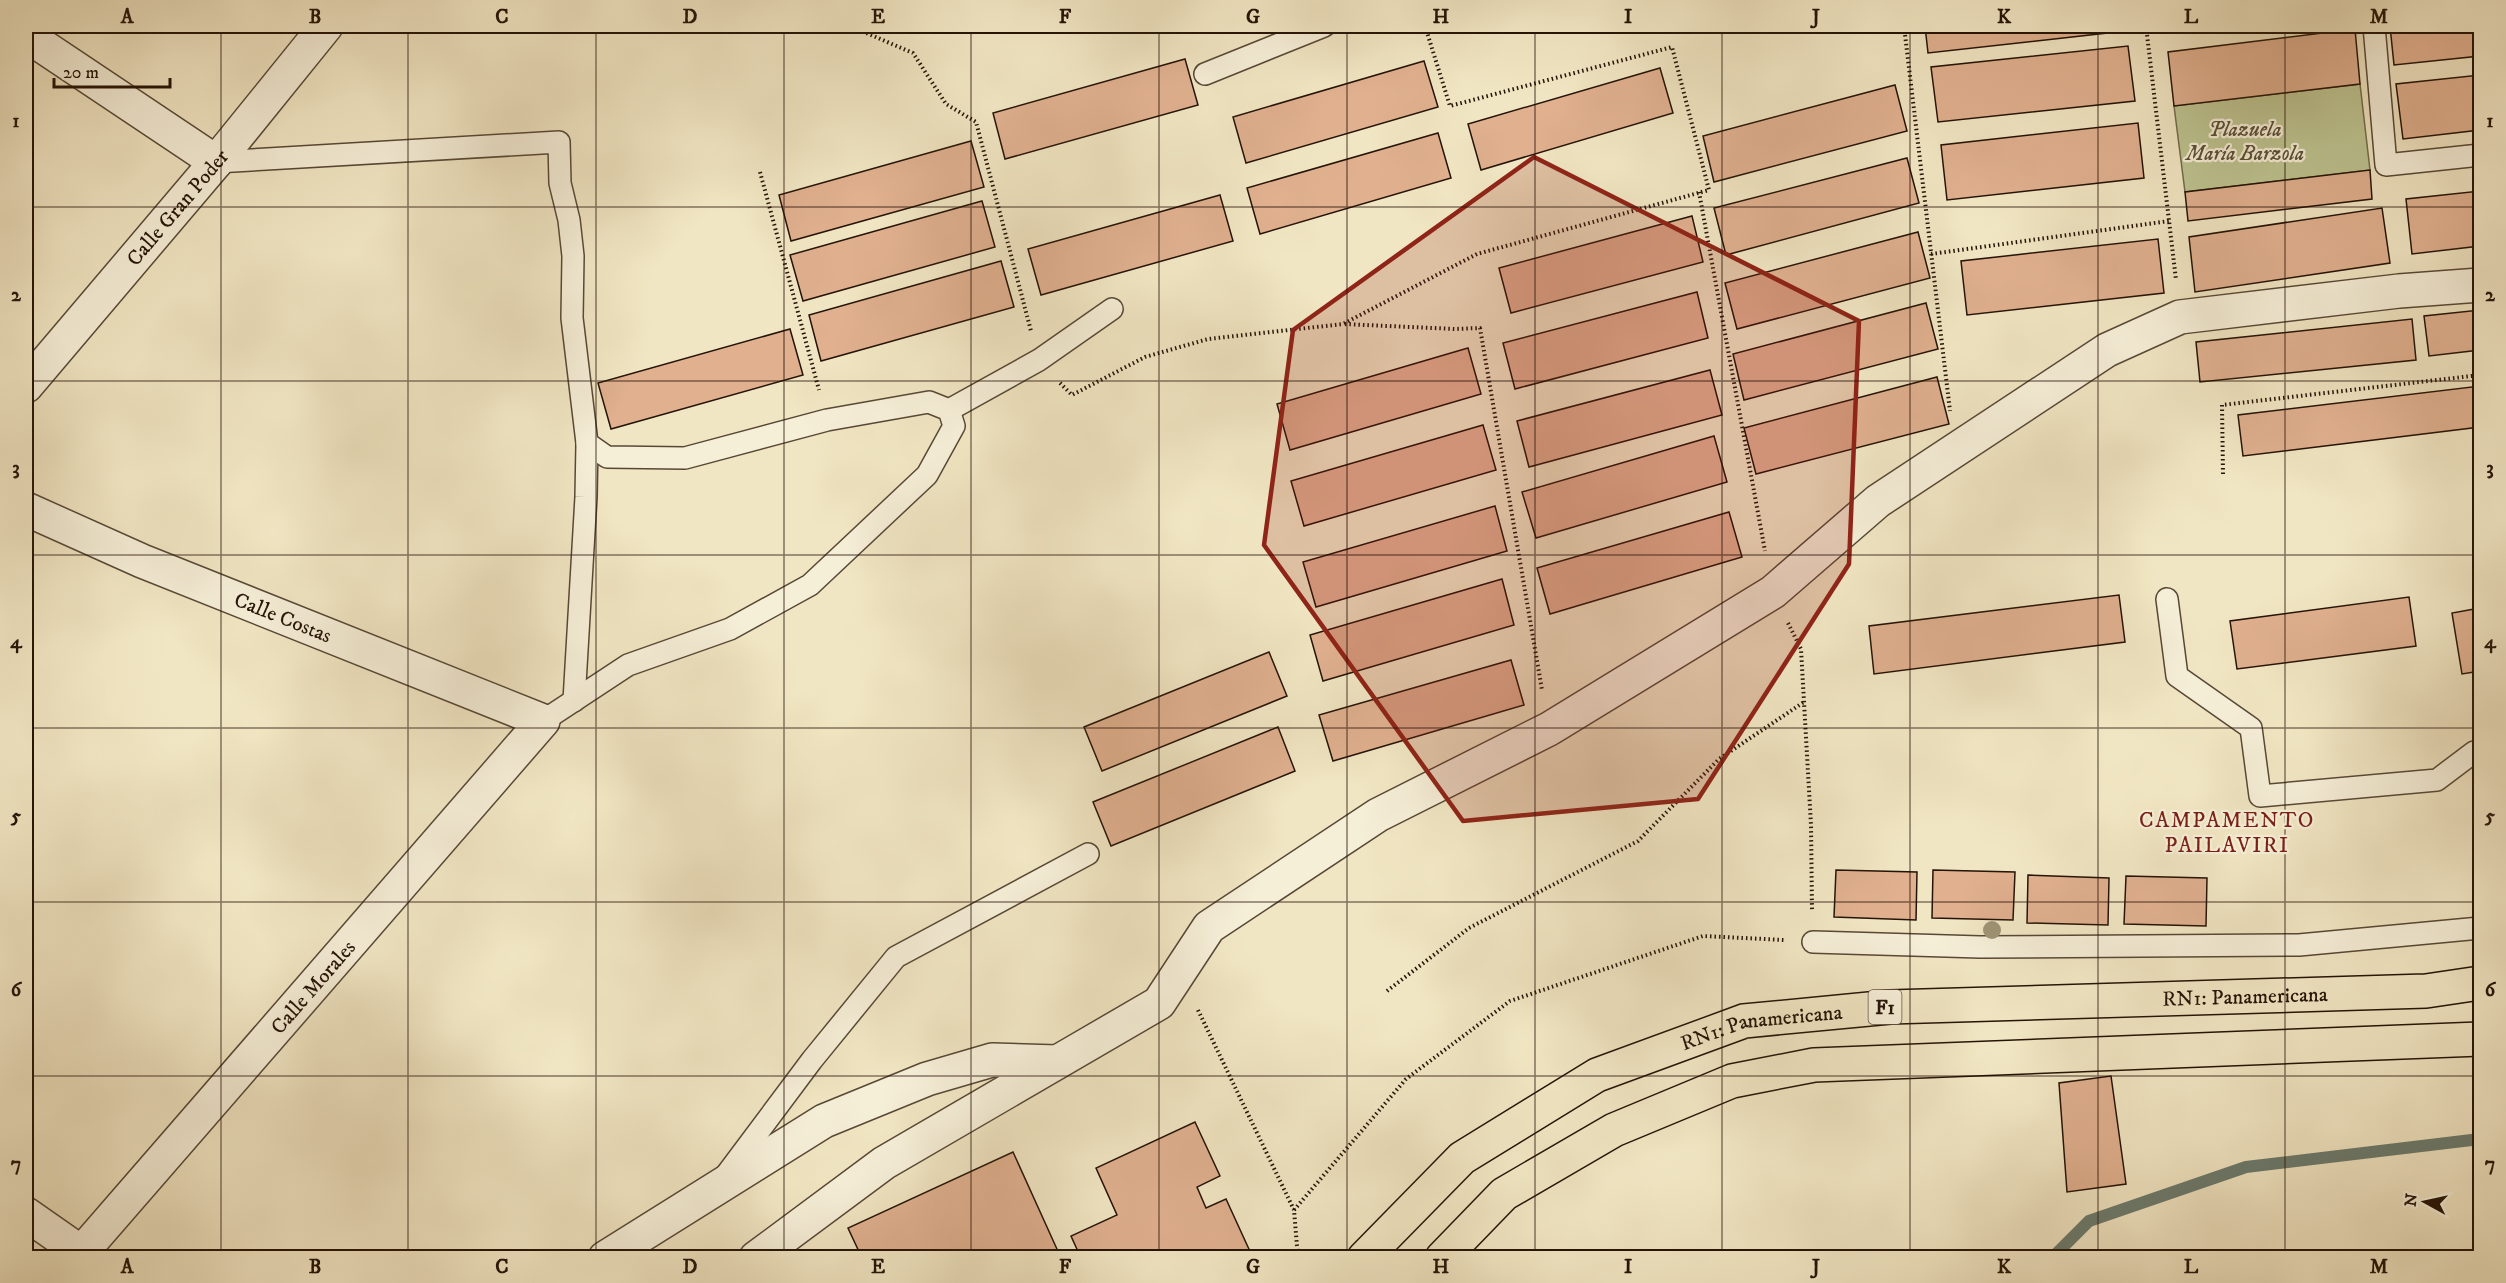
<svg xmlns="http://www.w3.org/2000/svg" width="2506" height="1283" viewBox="0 0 2506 1283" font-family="'IM FELL DW Pica',serif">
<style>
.green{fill:#bdc491;stroke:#706c4c;stroke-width:1.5}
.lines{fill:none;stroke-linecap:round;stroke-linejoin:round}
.stream{stroke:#6b7b6e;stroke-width:12}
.building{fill:#e0b08f;stroke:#241307;stroke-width:1.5}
.lane-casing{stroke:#574836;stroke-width:24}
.street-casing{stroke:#574836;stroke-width:36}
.highway-casing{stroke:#241307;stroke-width:36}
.path{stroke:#241307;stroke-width:4;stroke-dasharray:1.5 3;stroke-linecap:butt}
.lane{stroke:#f6efd8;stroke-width:21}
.street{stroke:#f6efd8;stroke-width:33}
.highway{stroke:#f1e6c3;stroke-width:33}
.tree{fill:#9e9476}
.marked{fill:#8f2418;fill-opacity:0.2;stroke:#8f2418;stroke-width:4.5;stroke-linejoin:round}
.grid{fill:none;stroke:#241307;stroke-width:1.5;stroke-opacity:0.55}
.labels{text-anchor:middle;stroke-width:4.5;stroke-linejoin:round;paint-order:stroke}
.shield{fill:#f6efd8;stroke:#635546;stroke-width:1.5}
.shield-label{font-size:20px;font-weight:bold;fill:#241307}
.park-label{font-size:21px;font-style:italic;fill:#5a5137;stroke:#f6efd8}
.street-label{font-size:21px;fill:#241307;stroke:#f6efd8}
.neighbourhood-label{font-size:22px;letter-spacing:1.5px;fill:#7a1f14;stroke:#f6efd8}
.neatline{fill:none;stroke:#241307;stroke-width:2}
.grid-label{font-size:20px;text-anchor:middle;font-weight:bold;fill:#241307}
</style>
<rect width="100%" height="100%" fill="#f1e6c3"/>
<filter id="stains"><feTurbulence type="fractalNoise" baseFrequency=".00333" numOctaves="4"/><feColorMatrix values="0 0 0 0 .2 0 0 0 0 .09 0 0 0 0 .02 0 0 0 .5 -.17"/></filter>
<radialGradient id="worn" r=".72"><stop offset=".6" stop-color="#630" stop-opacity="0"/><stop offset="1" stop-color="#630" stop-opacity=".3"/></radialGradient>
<path class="green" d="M2360 84 2370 170 2185 192 2174 106Z"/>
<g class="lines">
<path class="stream" d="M2052 1258 2089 1221 2246 1167 2480 1139"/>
</g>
<g class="building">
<path d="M1925 26H2124L2125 31 1928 53Z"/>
<path d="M2165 26H2229L2166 32Z"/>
<path d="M2390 26H2480V56L2394 65Z"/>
<path d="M2355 29 2360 84 2174 106 2168 52Z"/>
<path d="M2128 46 2135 101 1938 122 1931 67Z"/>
<path d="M1185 59 1198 105 1005 159 993 113Z"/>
<path d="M1424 61 1438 107 1246 163 1233 117Z"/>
<path d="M1660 68 1673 113 1481 170 1468 124Z"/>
<path d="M2480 75V130L2403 139 2396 84Z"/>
<path d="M1895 85 1907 131 1714 182 1703 136Z"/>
<path d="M2138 123 2144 178 1947 200 1941 145Z"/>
<path d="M1438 133 1451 178 1260 234 1247 188Z"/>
<path d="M971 141 984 187 791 241 779 195Z"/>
<path d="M1907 158 1919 203 1726 255 1714 208Z"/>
<path d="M2370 170 2372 199 2188 221 2185 192Z"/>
<path d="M2480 191V246L2412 254 2406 199Z"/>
<path d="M1220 195 1233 241 1041 295 1028 249Z"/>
<path d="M982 201 995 247 803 301 790 255Z"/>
<path d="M2382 208 2390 263 2195 292 2189 237Z"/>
<path d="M1692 216 1703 262 1511 313 1499 268Z"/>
<path d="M1918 232 1930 278 1737 329 1725 283Z"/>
<path d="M2158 239 2164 293 1967 315 1961 261Z"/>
<path d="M1001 261 1014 307 821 361 809 315Z"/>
<path d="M1697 292 1708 338 1515 389 1503 343Z"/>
<path d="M1926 303 1938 349 1744 400 1733 354Z"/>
<path d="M2480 310V350L2429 356 2424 316Z"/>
<path d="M2412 319 2416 360 2200 382 2196 342Z"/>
<path d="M790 329 803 375 611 429 598 383Z"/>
<path d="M1468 348 1481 394 1290 450 1277 404Z"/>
<path d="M1710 370 1722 415 1529 467 1517 421Z"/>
<path d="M1937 377 1949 424 1756 474 1744 428Z"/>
<path d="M2480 386V427L2243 456 2238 415Z"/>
<path d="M1483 425 1496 470 1304 526 1291 481Z"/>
<path d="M1714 436 1727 482 1536 538 1522 492Z"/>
<path d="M1495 506 1507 551 1316 607 1303 562Z"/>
<path d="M1729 512 1742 557 1550 614 1537 568Z"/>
<path d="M1502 579 1514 625 1323 681 1310 635Z"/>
<path d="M2119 595 2125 642 1874 674 1869 626Z"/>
<path d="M2409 597 2416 646 2237 669 2230 621Z"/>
<path d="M2480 608V671L2462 674 2452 613Z"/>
<path d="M1269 652 1287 696 1102 771 1084 727Z"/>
<path d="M1511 660 1524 705 1333 761 1319 715Z"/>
<path d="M1278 727 1295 771 1111 846 1093 802Z"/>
<path d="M1836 870 1917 872 1916 920 1834 917Z"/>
<path d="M1933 870 2015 872 2013 920 1932 918Z"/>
<path d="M2028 875 2109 878 2108 925 2027 923Z"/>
<path d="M2126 876 2207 878 2206 926 2124 924Z"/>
<path d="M2111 1076 2126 1184 2067 1192 2059 1083Z"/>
<path d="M1195 1122 1220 1176 1197 1187 1206 1208 1226 1199 1253 1258H1081L1071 1236 1117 1215 1096 1168Z"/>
<path d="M1013 1152 1061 1258H862L848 1228Z"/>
</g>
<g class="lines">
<defs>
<g id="lane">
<path d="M2374 26 2386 165 2480 155"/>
<path d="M1205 74 1324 26"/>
<path d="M216 162 559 142 560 183 569 220 573 256 572 318 587 443 607 457 685 458 827 420 929 402 949 410 954 426 927 475 810 585 730 629 628 665 543 721"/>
<path d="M949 410 1039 360 1112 309"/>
<path d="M2167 599 2177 676 2251 728 2260 796 2437 780 2474 752 2480 751"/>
<path d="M574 701 586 497 587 443"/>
<path d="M1813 942 1980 947 2299 945 2480 928"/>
<path d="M726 1175 812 1060 896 957 1088 854"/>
</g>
<g id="street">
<path d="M26 35 216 162"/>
<path id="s1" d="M26 386 216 162 326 26"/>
<path id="s2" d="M26 509 142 561 543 721 82 1252"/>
<path d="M26 1214 89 1258"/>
<path d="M605 1258 824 1121 927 1079 992 1060 1057 1062"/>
<path d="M756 1258 884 1163 1159 1003 1209 927 1378 815 1549 729 1773 592 1878 501 2107 350 2180 317 2399 291 2480 285"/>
</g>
<g id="highway">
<path id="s3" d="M1364 1258 1462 1158 1597 1075 1744 1021 1890 1007 2426 991 2480 983"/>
<path d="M1442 1258 1504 1194 1614 1130 1732 1081 1814 1065 2480 1039"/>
</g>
</defs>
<use href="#lane" class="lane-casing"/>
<use href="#street" class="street-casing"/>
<use href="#highway" class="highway-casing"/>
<g class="path">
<path d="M850 26 913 53 946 104 976 122 1031 331"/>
<path d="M1425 26 1450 106 1672 47 1709 190 1477 254 1343 324 1455 329 1480 328 1542 690"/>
<path d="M1904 26 1950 411"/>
<path d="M2146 26 2176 280"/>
<path d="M760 172 819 390"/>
<path d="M1699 192 1765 551"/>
<path d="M1931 254 2169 221"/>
<path d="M1060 383 1072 395 1145 357 1208 339 1343 324"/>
<path d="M2223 474 2222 405 2480 375"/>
<path d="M1788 623 1801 649 1811 825 1812 912"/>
<path d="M1387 991 1469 928 1638 841 1719 759 1804 702"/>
<path d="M1198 1010 1294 1210 1298 1258"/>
<path d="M1294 1210 1406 1079 1510 1001 1703 936 1784 940"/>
</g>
<use href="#lane" class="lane"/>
<use href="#street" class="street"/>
<use href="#highway" class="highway"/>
</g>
<circle class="tree" cx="1992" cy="930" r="9"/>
<path class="marked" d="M1534 157 1859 321 1849 564 1698 799 1463 821 1264 545 1293 330Z"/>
<path class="grid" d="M221 26V1258M408 26V1258M596 26V1258M784 26V1258M971 26V1258M1159 26V1258M1347 26V1258M1535 26V1258M1722 26V1258M1910 26V1258M2098 26V1258M2285 26V1258M26 207H2480M26 381H2480M26 555H2480M26 728H2480M26 902H2480M26 1076H2480"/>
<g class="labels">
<rect class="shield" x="1868.5" y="990" width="33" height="34" rx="4.5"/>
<g class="shield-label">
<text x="1885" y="1014">F1</text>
</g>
<g class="park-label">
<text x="2245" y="136">Plazuela<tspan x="2245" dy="24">María Barzola</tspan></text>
</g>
<g class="street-label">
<text dy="7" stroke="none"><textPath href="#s1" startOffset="234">Calle Gran Poder</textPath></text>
<text dy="7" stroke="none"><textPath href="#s2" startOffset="279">Calle Costas</textPath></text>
<text transform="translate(313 987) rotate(-49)" y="7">Calle Morales</text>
<text dy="7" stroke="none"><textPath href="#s3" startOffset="957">RN1: Panamericana</textPath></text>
<text dy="7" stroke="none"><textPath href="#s3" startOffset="471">RN1: Panamericana</textPath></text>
</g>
<g class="neighbourhood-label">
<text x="2227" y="827">CAMPAMENTO<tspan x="2227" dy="25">PAILAVIRI</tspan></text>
</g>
</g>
<rect width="2506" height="1283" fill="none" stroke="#f1e6c3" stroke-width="66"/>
<g transform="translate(2425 1202) rotate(278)" stroke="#f6efd8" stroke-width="4.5" paint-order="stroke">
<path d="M0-4.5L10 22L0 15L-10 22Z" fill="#241307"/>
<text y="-9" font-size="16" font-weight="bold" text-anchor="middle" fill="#241307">N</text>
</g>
<path d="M54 78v9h116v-9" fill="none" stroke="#241307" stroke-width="3"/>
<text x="63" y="78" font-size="18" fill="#241307" stroke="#f6efd8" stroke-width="4.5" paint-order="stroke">20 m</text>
<rect x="33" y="33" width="2440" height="1217" class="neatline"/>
<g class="grid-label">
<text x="127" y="23">A</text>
<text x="315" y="23">B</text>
<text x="502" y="23">C</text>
<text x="690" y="23">D</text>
<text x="878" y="23">E</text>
<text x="1065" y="23">F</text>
<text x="1253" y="23">G</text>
<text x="1441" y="23">H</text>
<text x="1628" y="23">I</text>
<text x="1816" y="23">J</text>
<text x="2004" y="23">K</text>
<text x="2191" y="23">L</text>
<text x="2379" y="23">M</text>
<text x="16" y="127">1</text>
<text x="2490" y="127">1</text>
<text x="16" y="301">2</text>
<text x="2490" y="301">2</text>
<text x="16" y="474">3</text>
<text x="2490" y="474">3</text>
<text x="16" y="648">4</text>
<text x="2490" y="648">4</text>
<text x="16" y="822">5</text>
<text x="2490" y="822">5</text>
<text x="16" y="996">6</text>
<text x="2490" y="996">6</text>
<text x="16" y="1170">7</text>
<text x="2490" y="1170">7</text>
<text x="127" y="1273">A</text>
<text x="315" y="1273">B</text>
<text x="502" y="1273">C</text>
<text x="690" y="1273">D</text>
<text x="878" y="1273">E</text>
<text x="1065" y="1273">F</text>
<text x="1253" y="1273">G</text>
<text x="1441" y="1273">H</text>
<text x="1628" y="1273">I</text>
<text x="1816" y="1273">J</text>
<text x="2004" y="1273">K</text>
<text x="2191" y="1273">L</text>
<text x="2379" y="1273">M</text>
</g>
<rect width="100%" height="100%" filter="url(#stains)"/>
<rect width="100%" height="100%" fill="url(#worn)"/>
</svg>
